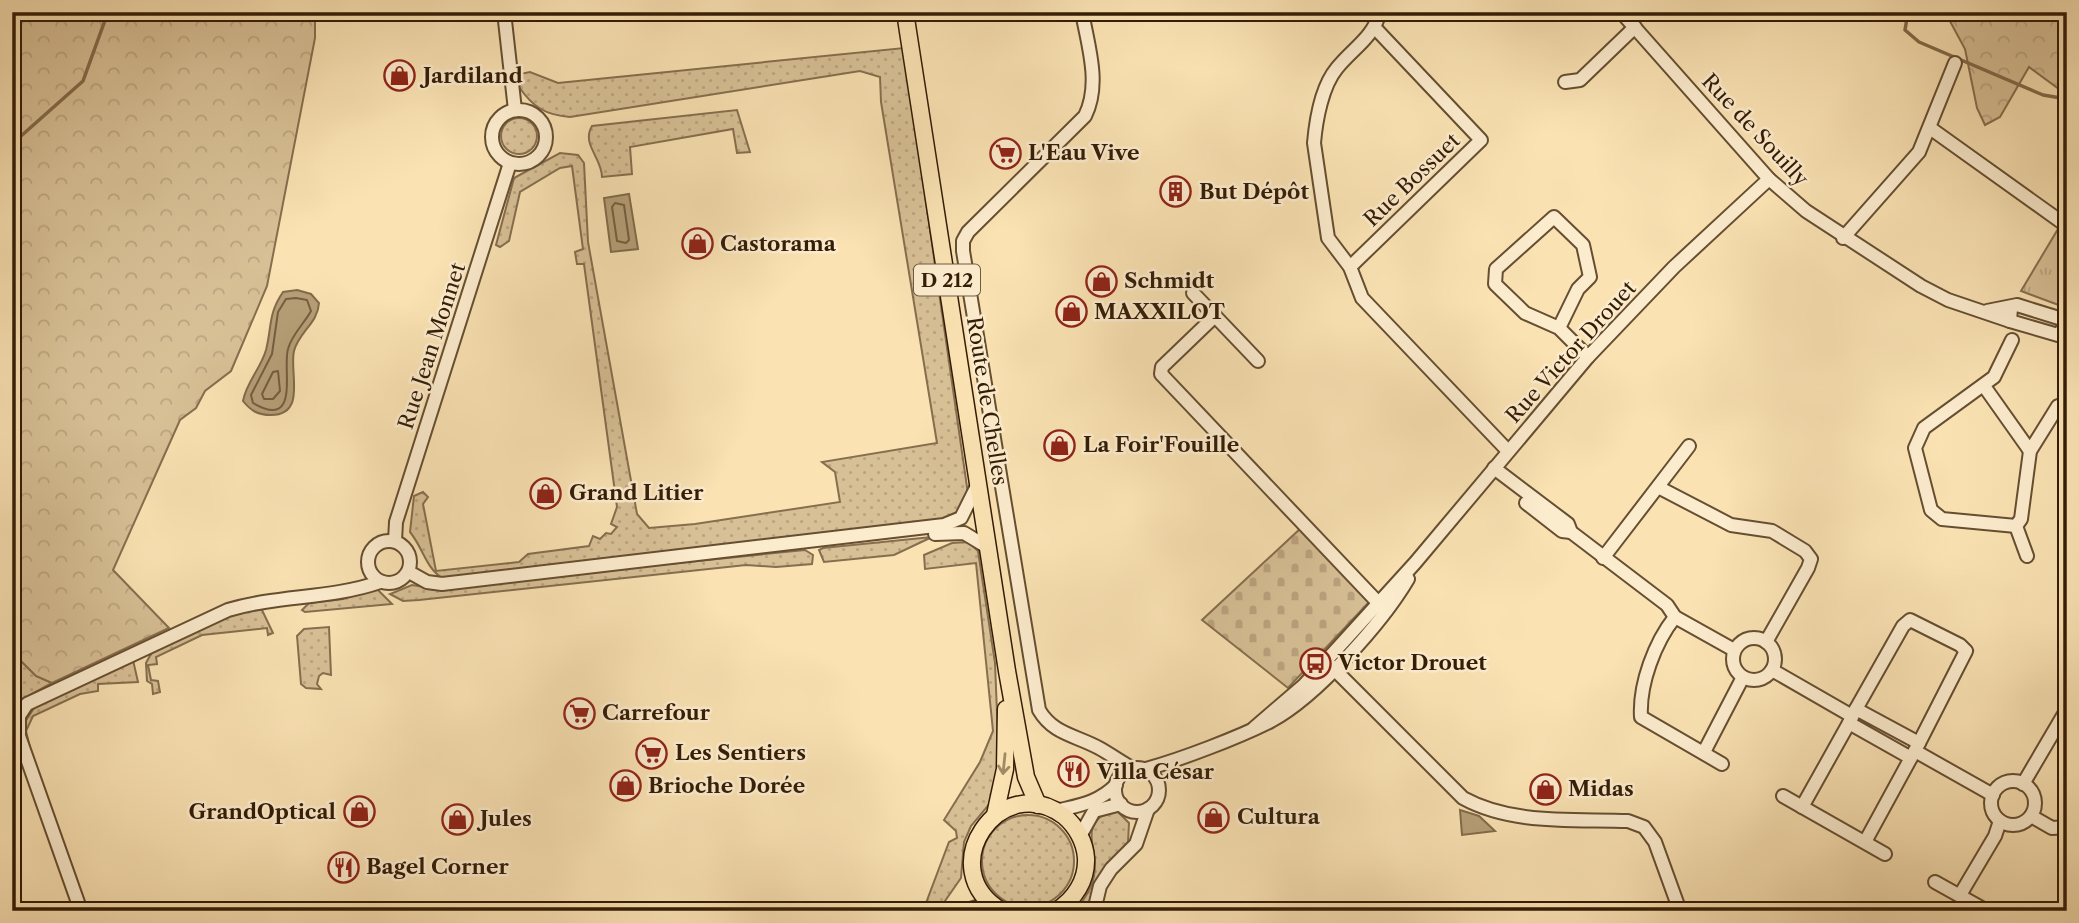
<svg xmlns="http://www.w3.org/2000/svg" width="2079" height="923" viewBox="0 0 2079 923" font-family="'Libre Caslon Text',serif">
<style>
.grass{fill:url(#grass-dots);stroke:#866e4e;stroke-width:2}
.forest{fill:url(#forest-crowns);stroke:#866e4e;stroke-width:2}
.cemetery{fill:url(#cemetery-stones);stroke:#866e4e;stroke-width:2}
.park{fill:url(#park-tufts);stroke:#866e4e;stroke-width:2}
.water{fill:#b69f78;stroke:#826b4a;stroke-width:2}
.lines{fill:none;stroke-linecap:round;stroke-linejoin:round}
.shore{stroke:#745e3f;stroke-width:2}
.stream{stroke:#826b4a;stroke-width:3.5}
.minor-casing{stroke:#654e31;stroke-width:16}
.major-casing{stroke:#331c06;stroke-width:19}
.minor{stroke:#fcecce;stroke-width:12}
.major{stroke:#fae2b3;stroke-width:16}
.oneway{stroke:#a08965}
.labels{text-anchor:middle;stroke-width:5;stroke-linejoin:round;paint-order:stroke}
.shield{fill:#fcecce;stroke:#6f5a42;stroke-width:2}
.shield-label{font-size:19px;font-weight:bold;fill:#331c06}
.poi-label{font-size:21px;font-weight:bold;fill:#331c06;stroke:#fcecce;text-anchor:start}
.street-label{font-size:21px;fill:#331c06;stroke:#fcecce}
</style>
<defs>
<pattern id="grass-dots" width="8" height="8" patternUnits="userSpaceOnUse" patternTransform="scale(1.75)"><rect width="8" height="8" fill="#d8c096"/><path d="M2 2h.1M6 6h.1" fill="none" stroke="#baa480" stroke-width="1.8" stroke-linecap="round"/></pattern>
<pattern id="forest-crowns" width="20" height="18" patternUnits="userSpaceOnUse" patternTransform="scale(1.75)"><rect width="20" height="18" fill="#d8c096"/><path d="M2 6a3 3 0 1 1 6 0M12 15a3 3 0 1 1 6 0" fill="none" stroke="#baa480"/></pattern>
<pattern id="cemetery-stones" width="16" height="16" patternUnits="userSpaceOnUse" patternTransform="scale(1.75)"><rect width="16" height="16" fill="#d8c096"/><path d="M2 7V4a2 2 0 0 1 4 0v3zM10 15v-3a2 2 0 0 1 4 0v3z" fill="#baa480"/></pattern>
<pattern id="park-tufts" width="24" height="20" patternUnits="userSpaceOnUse" patternTransform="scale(1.75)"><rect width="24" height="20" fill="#d8c096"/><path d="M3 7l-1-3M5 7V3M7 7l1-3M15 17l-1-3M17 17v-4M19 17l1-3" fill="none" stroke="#baa480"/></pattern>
</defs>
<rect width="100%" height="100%" fill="#fae2b3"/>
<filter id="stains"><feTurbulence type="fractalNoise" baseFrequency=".00286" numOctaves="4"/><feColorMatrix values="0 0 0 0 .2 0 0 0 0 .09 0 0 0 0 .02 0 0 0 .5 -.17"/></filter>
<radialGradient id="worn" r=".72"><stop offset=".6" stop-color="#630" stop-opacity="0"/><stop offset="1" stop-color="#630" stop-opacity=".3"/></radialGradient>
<g class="grass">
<path d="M904 48 969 501 950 522 442 578C426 568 423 548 410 532L414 496 423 492 428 497 423 504 436 571 519 562 528 554 589 546 593 536 600 539 606 533 611 534 617 527 611 524 617 507 584 264H577L575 252 583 249 572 166 560 168 520 192 509 241 500 247 496 245 514 178 560 153 578 155 584 163 588 242 637 514 649 528 695 524 840 502 835 472 822 462 937 443 881 102 880 77 860 71 570 117C545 115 533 107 519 87L520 74 530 72 558 83Z"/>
<path d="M737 110 750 152 737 153 733 129 630 147 632 174 602 177C602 158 581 144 592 126Z"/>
<circle cx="519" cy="136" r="18"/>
<path d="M932 537 894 555 824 562 819 550 823 548Z"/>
<path d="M968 542 978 551 995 663 999 762 992 801 971 826 964 842 961 878 938 911H923L949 842 957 838 956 831 944 820 980 762 993 731 976 563 925 569 924 555 952 543Z"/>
<path d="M805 550 813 555 812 564 776 567 746 565 419 600 403 601 390 594 412 585 431 588Z"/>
<path d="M368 589H377L392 604 305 612 302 610 309 603 343 599Z"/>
<path d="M261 608 273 633 268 635 267 628 202 635 156 657 157 664 148 665 151 680 158 681 160 692 153 694 152 684 147 681 146 663 152 652 239 612Z"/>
<path d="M329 627 331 675 323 673 319 676 317 684 321 689 306 688 301 684 297 636 304 629Z"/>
<path d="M12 652 36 676 52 683 12 705Z"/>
<path d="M133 660 138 682 98 684V691L80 694 33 716 26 731 30 748 23 725 36 705Z"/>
<path d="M1108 811 1118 812 1129 823 1128 843 1099 876 1087 911H1076C1083 900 1092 889 1094 876 1100 847 1077 831 1108 811Z"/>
<circle cx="1028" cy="861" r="46"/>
</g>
<g class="forest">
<path d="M12 12H315V38L267 286 231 371 205 391 196 408 180 420 113 570 169 628 52 683 36 676 12 652Z"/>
<path d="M1945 12H2067V95L2029 67 2000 117 1985 125 1977 108 1965 49Z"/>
</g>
<path class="cemetery" d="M1301 528 1371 600 1288 688 1202 620Z"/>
<path class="park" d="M2058 229 2067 235V303L2064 307 2021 291Z"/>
<g class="water">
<path d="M629 194 638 249 611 252 604 198Z"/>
<path d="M297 290 311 294 319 303C318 323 299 332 294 351 289 372 307 415 271 415 258 415 251 411 243 401 246 383 261 368 266 350 272 326 268 314 283 292Z"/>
<path d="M1460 810 1479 816 1495 831 1462 835Z"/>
</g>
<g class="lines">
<g class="shore">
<path d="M615 203 624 205 629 240 626 243 617 241 612 207Z"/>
<path d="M296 298 307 300 311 311C304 324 292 334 288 349 282 368 301 431 253 403L251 395 272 354 278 312 286 299Z"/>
<path d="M278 371 280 391 273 399H264L262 394 273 372Z"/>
</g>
<g class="stream">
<path d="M1908 12 1905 30 1919 42 2043 95 2067 99"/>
<path d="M12 144 83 81 108 12"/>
</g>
<defs>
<g id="minor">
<path d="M504 12 515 110"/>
<path d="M1082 12C1088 46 1101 84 1085 116L968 232 963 241V251L1039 710C1053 734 1075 735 1099 748 1110 754 1121 762 1132 768"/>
<path d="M1380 12C1373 38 1353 48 1337 68 1322 86 1316 120 1314 143L1328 238 1350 267 1362 298 1508 451"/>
<path d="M1621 12 1769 179 1806 211 1921 286 1948 300 2010 321"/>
<path d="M1565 82 1580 80 1635 27"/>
<circle cx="519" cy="137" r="27"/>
<path d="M1930 128 2067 226"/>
<path d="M1843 238 1919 152 1955 63"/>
<path d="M1350 267 1481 140 1376 29"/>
<path d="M1193 293 1258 361"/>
<path d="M1987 311 2017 305 2062 319 2064 328 2058 335 2010 321 2011 308"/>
<path d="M1215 316 1162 367 1161 374 1386 611"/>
<path d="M1559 328 1578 289 1590 277 1583 245 1554 217 1496 269 1495 284 1525 313 1559 328 1588 357"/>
<path d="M2012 340 1994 377 1924 428 1915 448 1931 510 1942 519 2016 526 2021 519 2030 451 2058 406"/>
<path d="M1984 386 2030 451"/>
<path d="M1494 468 1568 524 1571 532 1667 605 1675 617 1734 650"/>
<path d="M1658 487 1731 525 1772 531 1805 551 1811 559 1808 568 1766 642"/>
<path d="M1526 503 1562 531 1571 532"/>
<path d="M2016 526 2027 556"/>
<path d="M935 534 964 533 989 548"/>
<circle cx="389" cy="562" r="21"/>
<path d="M395 541 396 522 510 163"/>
<path d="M1603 558 1689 446"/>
<path d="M409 572 427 582 442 584 944 525 961 518 978 484"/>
<path d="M1675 617C1655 642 1639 684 1641 717L1722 764"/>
<circle cx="1754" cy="659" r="21"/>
<path d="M1327 662 1463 798C1512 825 1573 819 1628 821L1644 827 1655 842 1680 911"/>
<path d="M1772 670 1852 716"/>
<path d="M1856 709 1903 626 1910 620 1960 645 1966 651 1919 743"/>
<path d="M1254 728 1304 685 1415 563 1588 357 1674 267 1769 179"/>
<path d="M1915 751 1993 795"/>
<path d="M1704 752 1743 677"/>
<circle cx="1137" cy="790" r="22"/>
<path d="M1146 769C1182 759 1237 738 1271 721 1316 697 1382 623 1408 579"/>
<circle cx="2013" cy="803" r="22"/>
<path d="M2023 784 2067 709"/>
<path d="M1783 796 1885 854"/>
<path d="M1802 807 1849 723"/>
<path d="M1056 811C1080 805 1098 803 1116 785"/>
<path d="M2031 816 2052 828 2067 827"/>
<path d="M1080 836 1094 811 1121 804"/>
<path d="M1865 842 1919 743 1856 709 1849 723 1911 758"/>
<path d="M1935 882 1987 911"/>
<path d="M1960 895 1995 836 2000 821"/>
<path d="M81 911 19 736V716L27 704 228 610C278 595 331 599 380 582"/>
<path d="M964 911 990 903"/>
<path d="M1094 911 1100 886 1111 869 1136 844 1148 809"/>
</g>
<g id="major">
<path d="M905 12 1007 671 1026 777 1038 805"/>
<path d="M995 815 1005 769 1006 709"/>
<path d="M1002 911C931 870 1000 768 1064 816 1076 826 1085 842 1086 858 1087 880 1075 899 1056 911"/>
</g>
</defs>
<use href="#minor" class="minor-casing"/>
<use href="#major" class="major-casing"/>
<use href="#minor" class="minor"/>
<use href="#major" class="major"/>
</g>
<defs><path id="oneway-shaft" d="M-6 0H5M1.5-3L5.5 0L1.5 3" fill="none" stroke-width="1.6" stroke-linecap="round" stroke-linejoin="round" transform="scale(1.75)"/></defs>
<use class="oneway" href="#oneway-shaft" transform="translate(1004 764) rotate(96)"/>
<defs>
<symbol id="shop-ring" viewBox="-11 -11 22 22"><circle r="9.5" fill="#fcecce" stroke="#8f2418" stroke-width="1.5"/><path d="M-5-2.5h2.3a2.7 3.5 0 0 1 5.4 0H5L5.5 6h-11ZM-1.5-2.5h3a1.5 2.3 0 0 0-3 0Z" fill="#8f2418"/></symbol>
<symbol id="supermarket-ring" viewBox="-11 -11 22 22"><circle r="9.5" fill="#fcecce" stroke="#8f2418" stroke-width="1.5"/><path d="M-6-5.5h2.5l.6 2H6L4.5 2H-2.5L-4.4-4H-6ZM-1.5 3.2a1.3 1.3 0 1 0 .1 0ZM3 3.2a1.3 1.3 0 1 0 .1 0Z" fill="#8f2418"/></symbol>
<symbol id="building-ring" viewBox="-11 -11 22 22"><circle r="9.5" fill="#fcecce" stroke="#8f2418" stroke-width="1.5"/><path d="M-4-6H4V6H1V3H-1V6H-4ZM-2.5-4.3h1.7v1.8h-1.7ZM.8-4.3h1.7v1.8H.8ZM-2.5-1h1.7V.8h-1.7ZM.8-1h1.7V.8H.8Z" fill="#8f2418"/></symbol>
<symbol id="bus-ring" viewBox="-11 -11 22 22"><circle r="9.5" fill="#fcecce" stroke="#8f2418" stroke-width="1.5"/><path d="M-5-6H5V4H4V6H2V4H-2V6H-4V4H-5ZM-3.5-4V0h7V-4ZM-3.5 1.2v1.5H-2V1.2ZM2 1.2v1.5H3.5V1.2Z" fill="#8f2418"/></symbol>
<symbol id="restaurant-ring" viewBox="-11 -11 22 22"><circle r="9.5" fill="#fcecce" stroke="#8f2418" stroke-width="1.5"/><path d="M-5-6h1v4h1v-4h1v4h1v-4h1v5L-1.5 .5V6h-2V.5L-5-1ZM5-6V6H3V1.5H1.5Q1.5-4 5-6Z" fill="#8f2418"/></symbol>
</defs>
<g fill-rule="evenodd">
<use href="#shop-ring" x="382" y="58" width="35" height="35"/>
<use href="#supermarket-ring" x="988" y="136" width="35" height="35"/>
<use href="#building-ring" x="1158" y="174" width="35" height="35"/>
<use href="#shop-ring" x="680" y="226" width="35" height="35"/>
<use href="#shop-ring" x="1084" y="264" width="35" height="35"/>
<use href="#shop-ring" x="1054" y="294" width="35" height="35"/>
<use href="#shop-ring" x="1042" y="428" width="35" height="35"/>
<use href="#shop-ring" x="528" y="476" width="35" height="35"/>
<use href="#bus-ring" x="1298" y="646" width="35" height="35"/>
<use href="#supermarket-ring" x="562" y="696" width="35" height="35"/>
<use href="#supermarket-ring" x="634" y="736" width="35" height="35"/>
<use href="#restaurant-ring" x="1056" y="754" width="35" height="35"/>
<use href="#shop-ring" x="608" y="768" width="35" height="35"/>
<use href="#shop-ring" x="1528" y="772" width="35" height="35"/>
<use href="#shop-ring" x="342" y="794" width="35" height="35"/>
<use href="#shop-ring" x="1196" y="800" width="35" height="35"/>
<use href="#shop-ring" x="440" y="802" width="35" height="35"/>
<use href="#restaurant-ring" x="326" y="850" width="35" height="35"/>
</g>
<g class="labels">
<rect class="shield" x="914" y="264.5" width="66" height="31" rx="5"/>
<g class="shield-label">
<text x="947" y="287">D 212</text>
</g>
<g class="poi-label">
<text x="423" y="83">Jardiland</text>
<text x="1028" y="160">L'Eau Vive</text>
<text x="1199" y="199">But Dépôt</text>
<text x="720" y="251">Castorama</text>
<text x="1124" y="288">Schmidt</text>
<text x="1094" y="319">MAXXILOT</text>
<text x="1083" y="452">La Foir'Fouille</text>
<text x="569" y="500">Grand Litier</text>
<text x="1338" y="670">Victor Drouet</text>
<text x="602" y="720">Carrefour</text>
<text x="675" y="760">Les Sentiers</text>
<text x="1097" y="779">Villa César</text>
<text x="648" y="793">Brioche Dorée</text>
<text x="1568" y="796">Midas</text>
<text x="336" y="819" text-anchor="end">GrandOptical</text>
<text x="1237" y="824">Cultura</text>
<text x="480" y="826">Jules</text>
<text x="366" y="874">Bagel Corner</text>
</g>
<g class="street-label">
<text transform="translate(1755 130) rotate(47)" y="7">Rue de Souilly</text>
<text transform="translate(1412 180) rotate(-44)" y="7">Rue Bossuet</text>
<text transform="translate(432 346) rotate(-72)" y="7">Rue Jean Monnet</text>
<text transform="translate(1571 352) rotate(-48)" y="7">Rue Victor Drouet</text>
<text transform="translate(987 401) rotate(81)" y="7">Route de Chelles</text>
</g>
</g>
<rect width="2079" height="923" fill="none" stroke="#fae2b3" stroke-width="42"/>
<rect x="14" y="14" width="2051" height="895" fill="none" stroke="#331c06" stroke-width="3.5"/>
<rect x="21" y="21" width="2037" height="881" fill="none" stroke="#331c06" stroke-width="2"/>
<rect width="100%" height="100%" filter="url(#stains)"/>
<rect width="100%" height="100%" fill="url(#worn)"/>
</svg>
